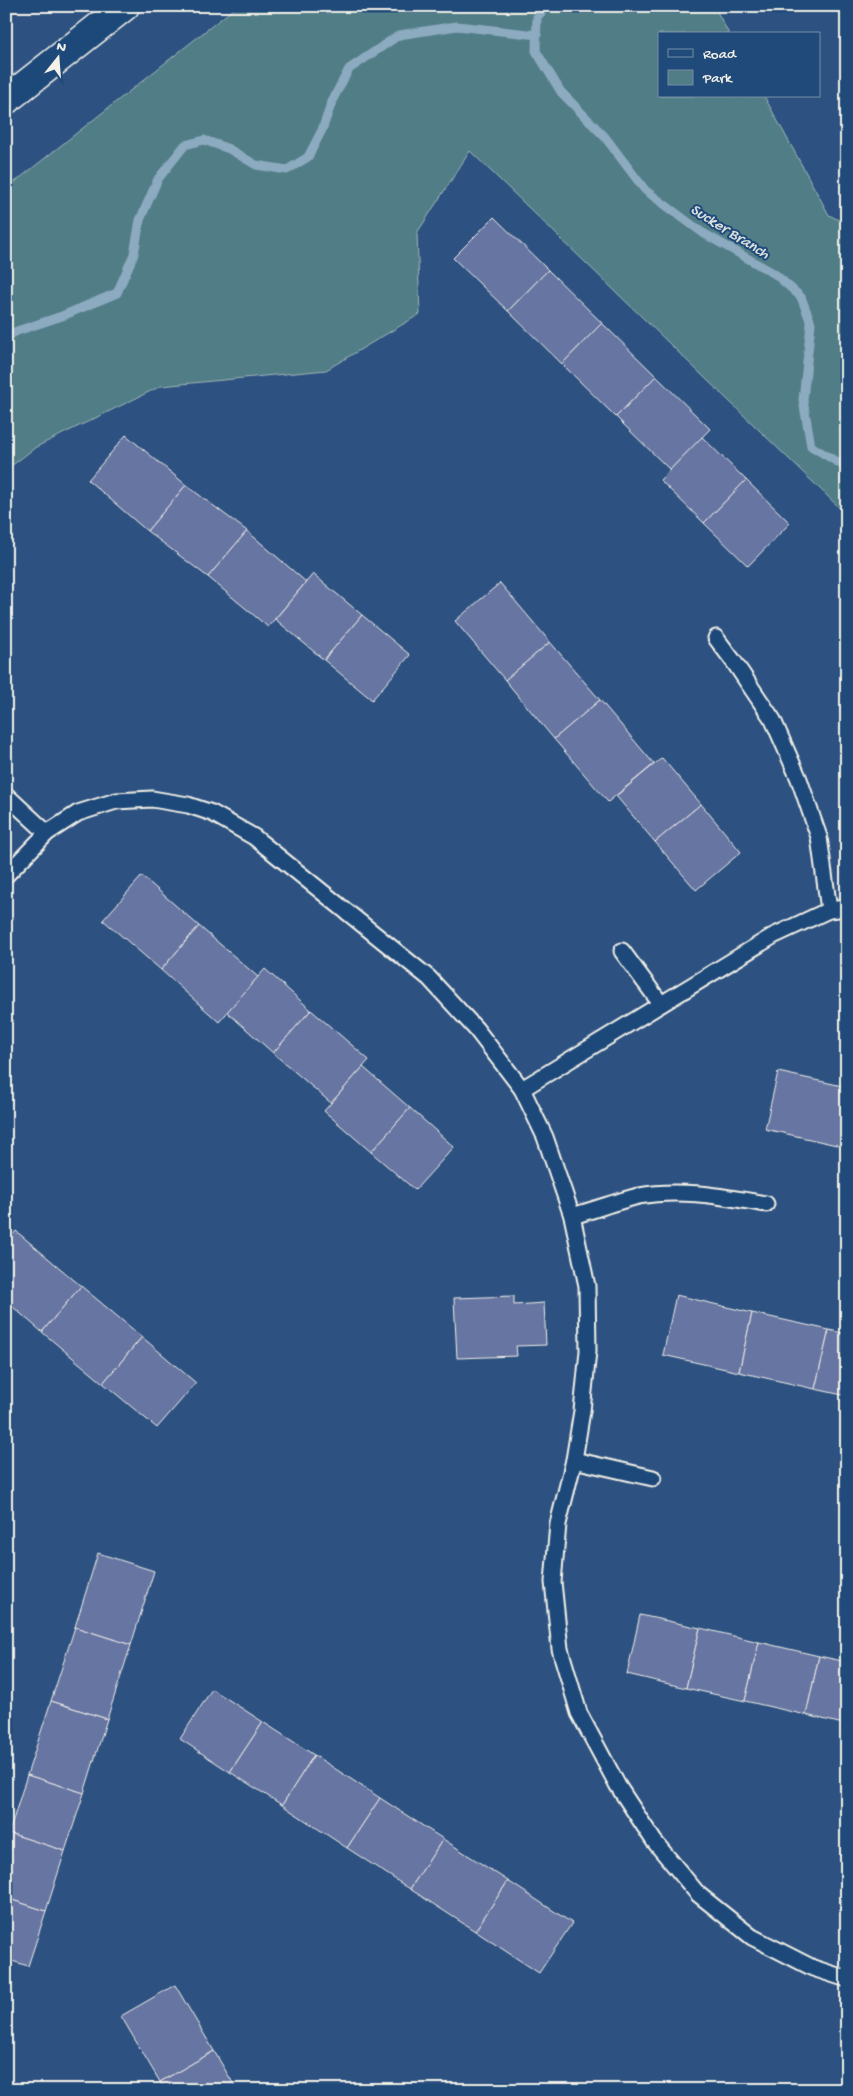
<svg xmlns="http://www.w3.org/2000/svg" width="853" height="2096" viewBox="0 0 853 2096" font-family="'Gochi Hand',sans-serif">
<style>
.green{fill:#517d86;stroke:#a2b7b7}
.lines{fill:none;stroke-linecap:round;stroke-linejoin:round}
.stream{stroke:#8dabc0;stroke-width:9}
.building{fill:#6674a2;stroke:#f4f1e8}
.lane-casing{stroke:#f4f1e8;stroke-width:19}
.secondary-casing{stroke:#f4f1e8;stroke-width:31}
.lane{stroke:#1f4a7a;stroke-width:15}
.secondary{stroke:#1f4a7a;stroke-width:28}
.labels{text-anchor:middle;stroke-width:4;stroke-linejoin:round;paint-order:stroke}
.water-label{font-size:16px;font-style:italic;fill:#dae0de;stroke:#1f4a7a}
</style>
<rect width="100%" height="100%" fill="#2d5282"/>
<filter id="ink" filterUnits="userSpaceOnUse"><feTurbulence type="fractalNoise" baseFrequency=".02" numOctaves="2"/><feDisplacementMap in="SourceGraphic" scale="10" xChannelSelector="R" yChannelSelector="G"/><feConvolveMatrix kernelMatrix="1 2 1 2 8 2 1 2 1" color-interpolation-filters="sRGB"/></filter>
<g filter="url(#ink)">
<path class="green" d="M237 6H714L729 34H659V96H764L829 215 847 224V515L470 151 417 233 420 314 326 370 161 386 36 447 6 470V189Z"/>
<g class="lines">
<g class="stream">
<path d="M547 6 537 17 536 51 561 92 605 137 645 190 703 233 775 274 801 297 811 323 803 400 811 446 847 468"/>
<path d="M6 337 17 331 62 316 117 293 134 254 140 220 158 179 185 145 204 140 229 149 256 165 287 170 308 157 322 130 333 99 349 69 399 35 457 26 537 35"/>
</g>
</g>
<g class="building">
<path d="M494 217 548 270 508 311 453 258Z"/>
<path d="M548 270 602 323 562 364 508 311Z"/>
<path d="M602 323 656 376 616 417 562 364Z"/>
<path d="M656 376 710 429 670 470 616 417Z"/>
<path d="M126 435 186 485 147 531 88 480Z"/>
<path d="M702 437 746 480 704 523 660 480Z"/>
<path d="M746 480 790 523 748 566 704 523Z"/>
<path d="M186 485 247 531 208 577 147 531Z"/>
<path d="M247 531 306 582 268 627 208 577Z"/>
<path d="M313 574 362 615 324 660 275 619Z"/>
<path d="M500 583 550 642 505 680 455 621Z"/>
<path d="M362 615 410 655 372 700 324 660Z"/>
<path d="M550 642 600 700 554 739 505 680Z"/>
<path d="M600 700 654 764 608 802 554 739Z"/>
<path d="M662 758 701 804 655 842 616 796Z"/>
<path d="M701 804 741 852 696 890 655 842Z"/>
<path d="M142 876 199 926 161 970 103 920Z"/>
<path d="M199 926 258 977 219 1022 161 970Z"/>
<path d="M265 969 311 1010 273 1053 227 1012Z"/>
<path d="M311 1010 369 1060 331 1103 273 1053Z"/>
<path d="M363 1067 410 1108 371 1152 324 1111Z"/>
<path d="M778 1072 847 1087V1119L841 1146 765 1129Z"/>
<path d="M410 1108 454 1147 415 1190 371 1152Z"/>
<path d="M847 1119V1147L841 1146Z"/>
<path d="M16 1231 81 1286 42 1332 6 1301V1243Z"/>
<path d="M81 1286 142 1337 103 1383 42 1332Z"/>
<path d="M676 1295 752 1313 739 1372 663 1355Z"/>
<path d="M514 1296V1305L544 1303 546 1345 516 1346 517 1356 457 1358 454 1298Z"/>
<path d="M752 1313 829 1330 815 1389 739 1372Z"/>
<path d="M829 1330 847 1334V1396L815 1389Z"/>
<path d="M142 1337 196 1383 157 1428 103 1383Z"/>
<path d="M98 1553 154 1571 131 1645 75 1627Z"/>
<path d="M640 1615 700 1628 686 1688 627 1674Z"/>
<path d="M75 1627 131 1645 107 1719 51 1701Z"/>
<path d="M700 1628 759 1642 745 1701 686 1688Z"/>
<path d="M759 1642 819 1656 806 1715 745 1701Z"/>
<path d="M819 1656 847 1662V1725L806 1715Z"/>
<path d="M212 1689 263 1722 230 1772 180 1739Z"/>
<path d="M51 1701 107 1719 84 1793 27 1775Z"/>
<path d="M263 1722 314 1755 282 1805 230 1772Z"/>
<path d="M314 1755 380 1798 347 1848 282 1805Z"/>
<path d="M27 1775 84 1793 65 1851 9 1833Z"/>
<path d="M380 1798 443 1839 410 1889 347 1848Z"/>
<path d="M9 1833 65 1851 46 1911 6 1898V1841Z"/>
<path d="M443 1839 508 1881 475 1931 410 1889Z"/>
<path d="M508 1881 572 1923 539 1973 475 1931Z"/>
<path d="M6 1898 46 1911 28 1966 6 1959Z"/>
<path d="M175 1985 214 2051 160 2082 121 2016Z"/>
<path d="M214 2051 237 2090H165L160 2082Z"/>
</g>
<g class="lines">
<defs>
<g id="lane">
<path d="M716 638 734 662 773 720 799 779 819 837 829 910"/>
<path d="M6 795 47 833"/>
<path d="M6 875 47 833 78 813 116 801 152 799 188 805 212 813 254 837 429 978 476 1029 522 1089 545 1137 572 1216 587 1286 588 1351 582 1411 574 1460 558 1524 553 1582 560 1649 579 1713 618 1786 654 1841 698 1894 752 1937 813 1968 847 1979"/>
<path d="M622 951 661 1004"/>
<path d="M522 1089 773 936 829 910 847 908"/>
<path d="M572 1216C594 1210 617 1201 639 1196 681 1188 724 1197 766 1204"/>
<path d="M574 1460 653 1478"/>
</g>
<path id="secondary" d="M6 100 125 6"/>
</defs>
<use href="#lane" class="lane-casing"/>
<use href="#secondary" class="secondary-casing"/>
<use href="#lane" class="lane"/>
<use href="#secondary" class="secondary"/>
</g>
</g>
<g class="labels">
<g class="water-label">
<text transform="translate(731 230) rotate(32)" y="6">Sucker Branch</text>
</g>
</g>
<rect width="853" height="2096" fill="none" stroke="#1f4a7a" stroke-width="25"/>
<rect x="12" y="12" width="828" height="2071" fill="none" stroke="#f4f1e8" stroke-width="2" filter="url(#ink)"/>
<rect x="658" y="32" width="162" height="65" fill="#1f4a7a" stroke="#748da6"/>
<rect x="668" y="49" width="25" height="8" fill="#1f4a7a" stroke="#748da6"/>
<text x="703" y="58" font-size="15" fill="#f4f1e8">Road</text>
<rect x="668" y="70" width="25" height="15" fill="#517d86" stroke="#748da6"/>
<text x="703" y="82" font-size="15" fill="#f4f1e8">Park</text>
<g transform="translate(58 58) rotate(17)" stroke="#1f4a7a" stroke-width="4" paint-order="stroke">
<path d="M0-4L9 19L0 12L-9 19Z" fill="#f4f1e8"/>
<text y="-8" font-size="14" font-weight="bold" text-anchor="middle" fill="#f4f1e8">N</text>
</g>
</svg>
